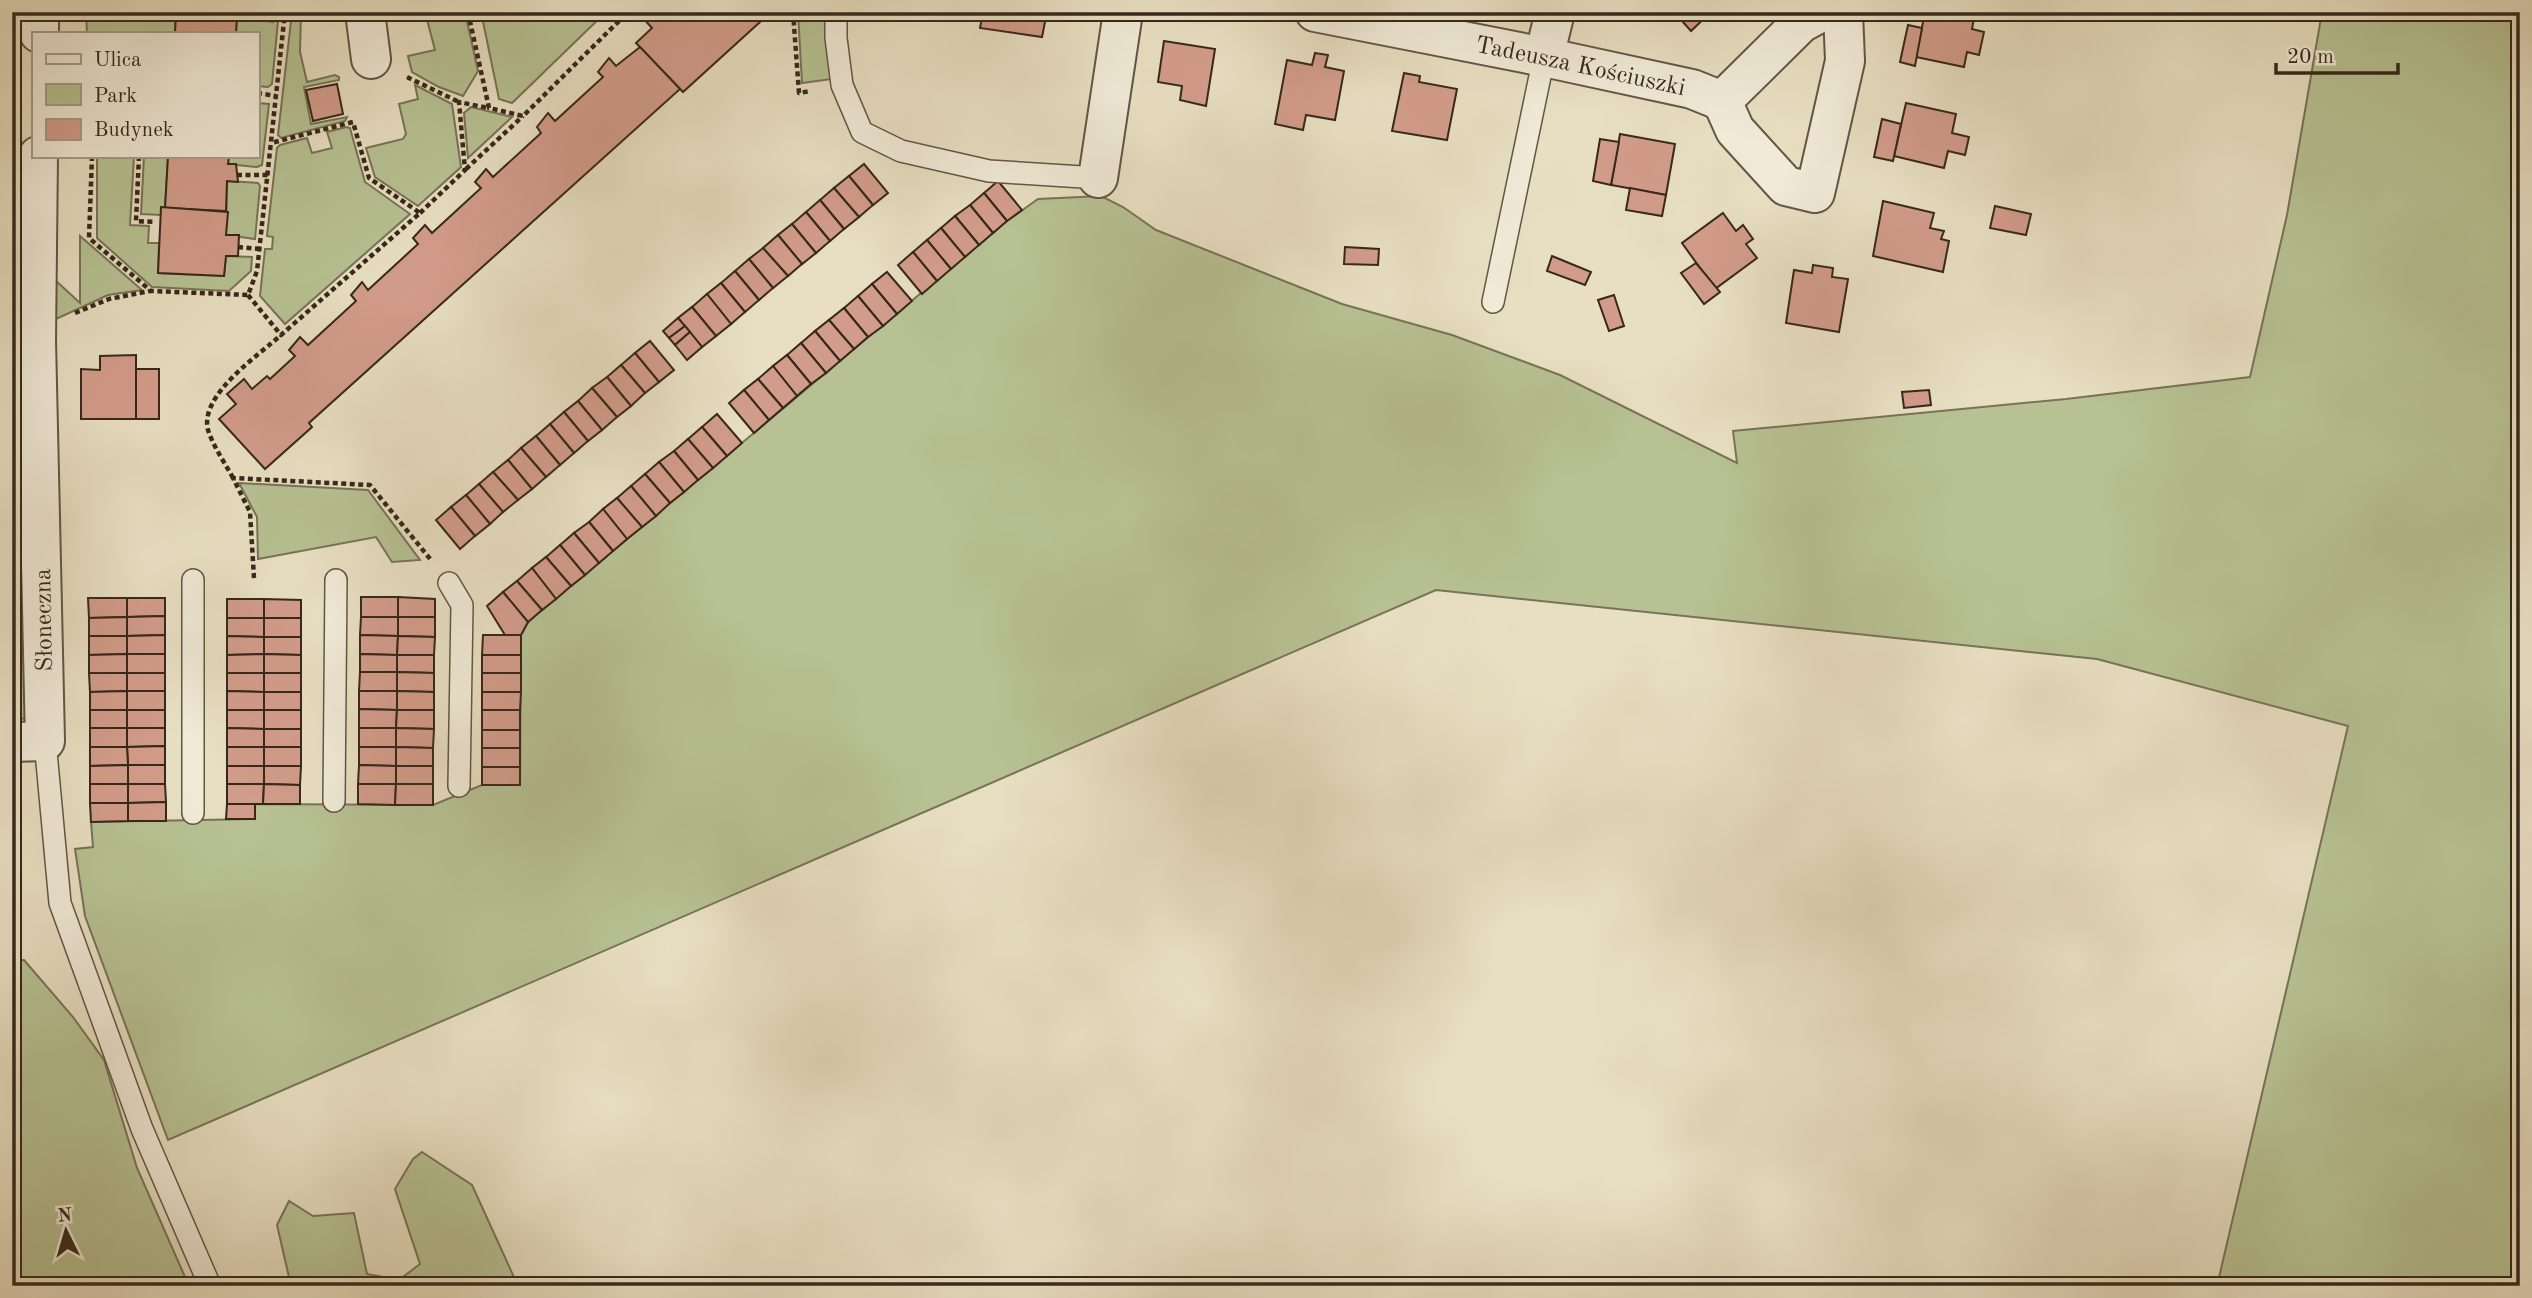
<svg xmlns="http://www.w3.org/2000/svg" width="2532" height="1298" viewBox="0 0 2532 1298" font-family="'Old Standard TT',serif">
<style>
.green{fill:#b7c193;stroke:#777457;stroke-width:2}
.building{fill:#d29c8a;stroke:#37281b;stroke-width:2}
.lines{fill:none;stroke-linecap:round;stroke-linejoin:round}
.lane-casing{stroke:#635645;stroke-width:24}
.street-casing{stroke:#635645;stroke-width:42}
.path{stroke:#37281b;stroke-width:4.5;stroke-dasharray:5 3.5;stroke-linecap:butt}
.lane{stroke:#f0ead7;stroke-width:21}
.street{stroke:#f0ead7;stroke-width:38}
.labels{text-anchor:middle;stroke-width:5;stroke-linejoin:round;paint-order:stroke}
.street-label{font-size:24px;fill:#37281b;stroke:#f0ead7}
</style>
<rect width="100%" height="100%" fill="#e8dfc2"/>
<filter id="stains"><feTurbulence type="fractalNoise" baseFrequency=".00286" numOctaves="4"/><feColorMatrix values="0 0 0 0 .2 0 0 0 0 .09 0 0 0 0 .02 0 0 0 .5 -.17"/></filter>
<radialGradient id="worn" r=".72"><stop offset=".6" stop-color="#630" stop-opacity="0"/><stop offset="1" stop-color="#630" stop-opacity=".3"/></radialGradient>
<g class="green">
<path d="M86 12H176L175 33H87Z"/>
<path d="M292 12H301L300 52 307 82 335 75 339 77V80L304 87 311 124 347 117 345 121 281 138 278 135Z"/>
<path d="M425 12H465L478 71 463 96 439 87 412 72 408 56 435 50Z"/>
<path d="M481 12H606L512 103 499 99Z"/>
<path d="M798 12H824L832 79 802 83Z"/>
<path d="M2322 12H2520V1286H2217L2348 726 2097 659 1436 590 168 1140 85 916 75 849 93 847 91 822 254 819 255 804 433 805 482 785H520L521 635 528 622 1007 221 1038 199 1101 196 1123 207 1156 230 1342 304 1452 335 1560 375 1737 463 1733 431 2066 399 2250 377 2287 215Z"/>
<path d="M255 15 262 16V20L273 22 274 17H276L278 21 272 84 268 87 257 86V33H236L237 16 254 18Z"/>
<path d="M415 85 452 104 461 167 418 206 375 177 366 148 403 139 406 134 399 104 418 99Z"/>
<path d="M257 103 269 104 262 165 257 167 228 164 229 156H257Z"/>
<path d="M471 107 512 117 468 158 464 113Z"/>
<path d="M346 127 350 128 365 182 410 214 285 324 260 296 265 249H272L273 237 267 236 277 148 280 145 307 138 312 153 332 148 327 132Z"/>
<path d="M97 156H134L130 225 149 226 148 243H159L158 273 224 276 226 256 252 257 251 271 229 291 152 287 97 238Z"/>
<path d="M144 156H168L165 208H161V215L141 214Z"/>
<path d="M227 181 258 183 260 186 255 239 226 235Z"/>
<path d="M80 236 142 290 108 295 54 320V279L80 303Z"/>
<path d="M239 483 368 490 420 560 392 562 376 537 258 559 257 517Z"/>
<path d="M19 600H24L27 716 12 725V695L20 694Z"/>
<path d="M24 960 73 1017 104 1060 137 1168 189 1286H12V961Z"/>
<path d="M422 1152 472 1185 518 1286H291L277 1225 289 1201 313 1216 354 1213 367 1274 399 1280 420 1264 395 1189 413 1159Z"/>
</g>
<g class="building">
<path d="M176 12H247V16H237L236 33H175Z"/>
<path d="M649 12 668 13 771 12 683 92 636 43 652 28 643 18Z"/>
<path d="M983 12H1047L1042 37 980 28Z"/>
<path d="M1674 12H1711L1691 31Z"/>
<path d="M1925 12 1975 13 1972 29 1984 32 1979 55 1967 52 1964 67 1916 57Z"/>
<path d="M1908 25 1922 28 1915 66 1900 62Z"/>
<path d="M1164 41 1215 49 1206 106 1180 100 1182 86 1158 82Z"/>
<path d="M640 47 680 89 309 423 312 427 265 469 219 419 236 404 227 394 244 379 252 389 267 376 270 379 295 356 289 350 300 337 308 345 356 301 351 295 362 282 368 290 418 244 413 238 425 225 432 233 481 188 475 182 486 169 493 177 541 133 537 127 548 113 555 121 603 77 598 72 609 58 616 66Z"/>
<path d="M1315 53 1328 55 1325 67 1344 71 1335 120 1306 115 1303 130 1275 124 1287 60 1312 65Z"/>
<path d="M1404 73 1420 76 1419 82 1457 89 1447 140 1392 131Z"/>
<path d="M337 84 343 114 313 121 306 90Z"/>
<path d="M1906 103 1956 114 1952 133 1969 137 1965 155 1948 151 1944 168 1894 156Z"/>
<path d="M1882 119 1901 124 1893 161 1874 157Z"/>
<path d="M1620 134 1675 144 1666 195 1611 185Z"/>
<path d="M1600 139 1619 142 1611 185 1593 181Z"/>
<path d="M168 156H229L228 164H236L238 182 227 181 226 211 165 208Z"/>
<path d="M864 164 888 193 873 205 849 176Z"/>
<path d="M849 176 873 205 859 217 834 188Z"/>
<path d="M998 181 1022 210 1007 221 984 193Z"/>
<path d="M834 188 859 217 844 229 820 200Z"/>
<path d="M1630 188 1666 195 1662 216 1626 210Z"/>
<path d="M984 193 1007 221 993 233 970 205Z"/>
<path d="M820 200 844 229 830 241 806 212Z"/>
<path d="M1883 201 1934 213 1930 228 1944 231 1941 239 1949 241 1943 272 1873 256Z"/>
<path d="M970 205 993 233 979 245 955 216Z"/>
<path d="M1995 206 2031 214 2026 235 1990 228Z"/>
<path d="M161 207 228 212 226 235H239L238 256H226L224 276 158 273Z"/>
<path d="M806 212 830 241 816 253 792 224Z"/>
<path d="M1723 213 1736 231 1743 225 1753 239 1746 244 1757 258 1715 289 1682 243Z"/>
<path d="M955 216 979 245 965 257 941 228Z"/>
<path d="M792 224 816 253 802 264 778 235Z"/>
<path d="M941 228 965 257 951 269 927 240Z"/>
<path d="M778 235 802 264 788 276 763 248Z"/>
<path d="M927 240 951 269 937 281 913 252Z"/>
<path d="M1345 247 1379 249 1378 265 1344 264Z"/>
<path d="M763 248 788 276 773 288 749 259Z"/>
<path d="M913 252 937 281 922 294 898 265Z"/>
<path d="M1552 256 1591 272 1585 285 1547 271Z"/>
<path d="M749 259 773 288 759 300 735 271Z"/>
<path d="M1696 263 1720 292 1704 304 1681 273Z"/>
<path d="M1813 265 1833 268 1832 277 1848 279 1839 332 1786 323 1794 270 1812 273Z"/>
<path d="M735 271 759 300 745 312 721 283Z"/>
<path d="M887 272 912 301 897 314 872 284Z"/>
<path d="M721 283 745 312 731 324 707 294Z"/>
<path d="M872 284 897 314 883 326 858 296Z"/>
<path d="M707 294 731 324 716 336 692 307Z"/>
<path d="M1614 295 1624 326 1609 331 1598 300Z"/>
<path d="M858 296 883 326 868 337 844 308Z"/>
<path d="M692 307 716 336 702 347 678 318Z"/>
<path d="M844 308 868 337 854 349 829 320Z"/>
<path d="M678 318 685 326 669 338 663 331Z"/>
<path d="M829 320 854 349 840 361 815 331Z"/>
<path d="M685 326 690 332 675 345 669 338Z"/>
<path d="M815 331 840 361 826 373 801 343Z"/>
<path d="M690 332 702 347 687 360 675 345Z"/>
<path d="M650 341 674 370 659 382 635 353Z"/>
<path d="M801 343 826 373 811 384 787 355Z"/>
<path d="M635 353 659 382 645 393 621 365Z"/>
<path d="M136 355V419H81V369L100 370V356Z"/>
<path d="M787 355 811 384 797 396 773 366Z"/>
<path d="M621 365 645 393 631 406 607 377Z"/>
<path d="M773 366 797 396 783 408 758 379Z"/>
<rect x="136" y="369" width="23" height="50"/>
<path d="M607 377 631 406 617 417 592 388Z"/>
<path d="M758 379 783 408 769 420 744 390Z"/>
<path d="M592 388 617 417 602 430 578 401Z"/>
<path d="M744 390 769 420 754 433 729 403Z"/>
<path d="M1929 390 1931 405 1904 408 1902 392Z"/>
<path d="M578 401 602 430 588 441 564 412Z"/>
<path d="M564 412 588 441 574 453 550 424Z"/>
<path d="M717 414 742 443 727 456 702 427Z"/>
<path d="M550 424 574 453 560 465 536 436Z"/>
<path d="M702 427 727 456 713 468 688 439Z"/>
<path d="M536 436 560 465 546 477 521 448Z"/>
<path d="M688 439 713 468 698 480 674 451Z"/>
<path d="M521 448 546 477 532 489 508 460Z"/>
<path d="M674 451 698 480 684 492 659 462Z"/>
<path d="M508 460 532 489 518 500 493 472Z"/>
<path d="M659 462 684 492 670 503 645 474Z"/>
<path d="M493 472 518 500 503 512 479 484Z"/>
<path d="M645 474 670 503 656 516 631 486Z"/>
<path d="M479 484 503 512 490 524 466 495Z"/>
<path d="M631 486 656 516 642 527 617 498Z"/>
<path d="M466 495 490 524 475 536 451 507Z"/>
<path d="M617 498 642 527 627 539 603 509Z"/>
<path d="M451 507 475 536 460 549 436 520Z"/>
<path d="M603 509 627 539 613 551 589 522Z"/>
<path d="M589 522 613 551 599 563 574 533Z"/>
<path d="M574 533 599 563 585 575 560 545Z"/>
<path d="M560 545 585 575 571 586 546 557Z"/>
<path d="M546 557 571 586 556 599 532 568Z"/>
<path d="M532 568 556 599 542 610 517 581Z"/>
<path d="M517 581 542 610 528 622 503 592Z"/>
<path d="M503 592 528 622 521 635H505L487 606Z"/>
<rect x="361" y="597" width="37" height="20"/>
<path d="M398 597 435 599V617H398Z"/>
<path d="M88 598H127V617L89 618Z"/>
<path d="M127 598H165V616L127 617Z"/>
<rect x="227" y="599" width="37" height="19"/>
<path d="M264 599 301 600V618H264Z"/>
<path d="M165 616V635L127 636V617Z"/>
<path d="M127 617V636H89V618Z"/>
<path d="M361 617H398V636L360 635Z"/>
<path d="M398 617H435V637L398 636Z"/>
<path d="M227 618H264V637L227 636Z"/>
<rect x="264" y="618" width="37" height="19"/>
<path d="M165 635V654H127V636Z"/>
<path d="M360 635 398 636 397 655 360 654Z"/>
<path d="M483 635H521V655H482Z"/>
<path d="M89 636H127V654L89 655Z"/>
<path d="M227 636 264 637V654L227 655Z"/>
<path d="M398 636 435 637 434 655H397Z"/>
<path d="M264 637H301V655L264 654Z"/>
<path d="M127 654V673H89V655Z"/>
<rect x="127" y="654" width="38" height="19"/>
<path d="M264 654V673H227V655Z"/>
<path d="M264 654 301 655V673H264Z"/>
<path d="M360 654 397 655V672H360Z"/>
<path d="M397 655H434V673L397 672Z"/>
<rect x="482" y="655" width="39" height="18"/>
<path d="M360 672H397V691H359Z"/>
<path d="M397 672 434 673V692L397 691Z"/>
<path d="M89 673H127V691L90 692Z"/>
<rect x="127" y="673" width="38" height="18"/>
<path d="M227 673H264V692L227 691Z"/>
<rect x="264" y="673" width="37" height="19"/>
<rect x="482" y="673" width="39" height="19"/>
<path d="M127 691V710H90V692Z"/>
<rect x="127" y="691" width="38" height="19"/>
<path d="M227 691 264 692V710H227Z"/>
<path d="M359 691H397V710L359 709Z"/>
<path d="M397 691 434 692V710H397Z"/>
<rect x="264" y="692" width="37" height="18"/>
<path d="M482 692H521L520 710H482Z"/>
<path d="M359 709 397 710 396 728H359Z"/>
<rect x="90" y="710" width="37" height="18"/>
<rect x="127" y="710" width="38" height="18"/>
<path d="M227 710H264V729L227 728Z"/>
<rect x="264" y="710" width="37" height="19"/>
<path d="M397 710H434V729L396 728Z"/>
<rect x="482" y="710" width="38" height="20"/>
<rect x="90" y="728" width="37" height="19"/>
<path d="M127 728H165V746L127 747Z"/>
<path d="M227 728 264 729V747H227Z"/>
<rect x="359" y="728" width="37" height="19"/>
<path d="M396 728 434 729 433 748 396 747Z"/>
<rect x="264" y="729" width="37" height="18"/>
<rect x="482" y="730" width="38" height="18"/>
<path d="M165 746V765H128L127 747Z"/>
<path d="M90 747H127L128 765 90 766Z"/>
<rect x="227" y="747" width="37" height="19"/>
<rect x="264" y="747" width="37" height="19"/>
<path d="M359 747H396V766L359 765Z"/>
<path d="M396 747 433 748V766H396Z"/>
<rect x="482" y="748" width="38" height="19"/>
<path d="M128 765V784H90V766Z"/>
<rect x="128" y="765" width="37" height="19"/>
<path d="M359 765 396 766V784H358Z"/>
<rect x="227" y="766" width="37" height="18"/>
<path d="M264 766H301L300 785 264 784Z"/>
<rect x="396" y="766" width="37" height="18"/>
<rect x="482" y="767" width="38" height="18"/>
<rect x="90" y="784" width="38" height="19"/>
<path d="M128 784H165L166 802 128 803Z"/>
<path d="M227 784H264L263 804H227Z"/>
<path d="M264 784 300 785V804H263Z"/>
<path d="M358 784H396L395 805 358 804Z"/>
<path d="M396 784H433V805H395Z"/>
<path d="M166 802V821H128V803Z"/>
<path d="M90 803H128V821L91 822Z"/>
<path d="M227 804H255V819H226Z"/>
</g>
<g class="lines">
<defs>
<g id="lane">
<path d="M836 12V38L842 85 862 132 901 151 989 171 1098 178"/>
<path d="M1493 302 1544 57"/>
<path d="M193 580V813"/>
<path d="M449 583 462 605 459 786"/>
<path d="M45 741 60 903 142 1129 210 1286"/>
<path d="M334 801 336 580"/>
</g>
<g id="street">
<path d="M365 12 371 59"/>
<path id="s1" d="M1315 12 1544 57 1692 89 1722 101 1801 23 1821 12"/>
<path d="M39 33V12"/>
<path d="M1544 57 1555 12"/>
<path d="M1722 101 1735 130 1786 186 1815 193 1845 61 1843 12"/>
<path d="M1098 178 1123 12"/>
<path d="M12 742 45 741 36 340 38 156"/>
</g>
</defs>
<use href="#lane" class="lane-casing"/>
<use href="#street" class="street-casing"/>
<g class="path">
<path d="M468 12 489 108 523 116 628 12"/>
<path d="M793 12 799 93 811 91"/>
<path d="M407 77 459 102"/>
<path d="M257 93 276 96"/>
<path d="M92 156 89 238 151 291 248 295 257 271 285 12"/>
<path d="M139 156 136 221 155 222"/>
<path d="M466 169 523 116"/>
<path d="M237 175H268"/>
<path d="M420 213 465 170 459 102 488 108"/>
<path d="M238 247 260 249"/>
<path d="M248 295 281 335 420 213 369 178 353 122 271 143"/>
<path d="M75 313 109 299 150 291"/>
<path d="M233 478C225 463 213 446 208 430 199 395 259 355 281 335"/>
<path d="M254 578 250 512 233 478 370 485 431 560"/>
</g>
<use href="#lane" class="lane"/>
<use href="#street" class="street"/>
</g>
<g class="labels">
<g class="street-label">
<text dy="8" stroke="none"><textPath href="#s1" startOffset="271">Tadeusza Kościuszki</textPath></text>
<text transform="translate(43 620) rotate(-91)" y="8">Słoneczna</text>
</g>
</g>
<rect width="2532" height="1298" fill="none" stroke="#e8dfc2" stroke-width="42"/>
<rect x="14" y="14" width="2504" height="1270" fill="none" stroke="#37281b" stroke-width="3.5"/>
<rect x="21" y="21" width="2490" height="1256" fill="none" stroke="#37281b" stroke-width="2"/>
<rect x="32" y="32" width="228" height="126" fill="#f0ead7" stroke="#a69c8c" stroke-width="2"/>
<rect x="46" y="54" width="35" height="10" fill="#f0ead7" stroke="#a69c8c" stroke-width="2"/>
<text x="94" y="66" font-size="21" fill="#37281b">Ulica</text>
<rect x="46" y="84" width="35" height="21" fill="#b7c193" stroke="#a69c8c" stroke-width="2"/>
<text x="94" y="102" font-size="21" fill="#37281b">Park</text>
<rect x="46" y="119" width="35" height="21" fill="#d29c8a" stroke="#a69c8c" stroke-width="2"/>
<text x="94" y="136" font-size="21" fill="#37281b">Budynek</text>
<g transform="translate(66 1231) rotate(355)" stroke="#f0ead7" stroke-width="5" paint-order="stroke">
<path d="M0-5L12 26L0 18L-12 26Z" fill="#37281b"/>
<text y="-10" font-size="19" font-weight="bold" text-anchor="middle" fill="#37281b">N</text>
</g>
<path d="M2276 63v10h122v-10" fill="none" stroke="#37281b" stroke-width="3.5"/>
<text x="2287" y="63" font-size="21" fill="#37281b" stroke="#f0ead7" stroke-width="5" paint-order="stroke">20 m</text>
<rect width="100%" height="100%" filter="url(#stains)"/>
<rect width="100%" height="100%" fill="url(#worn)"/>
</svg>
